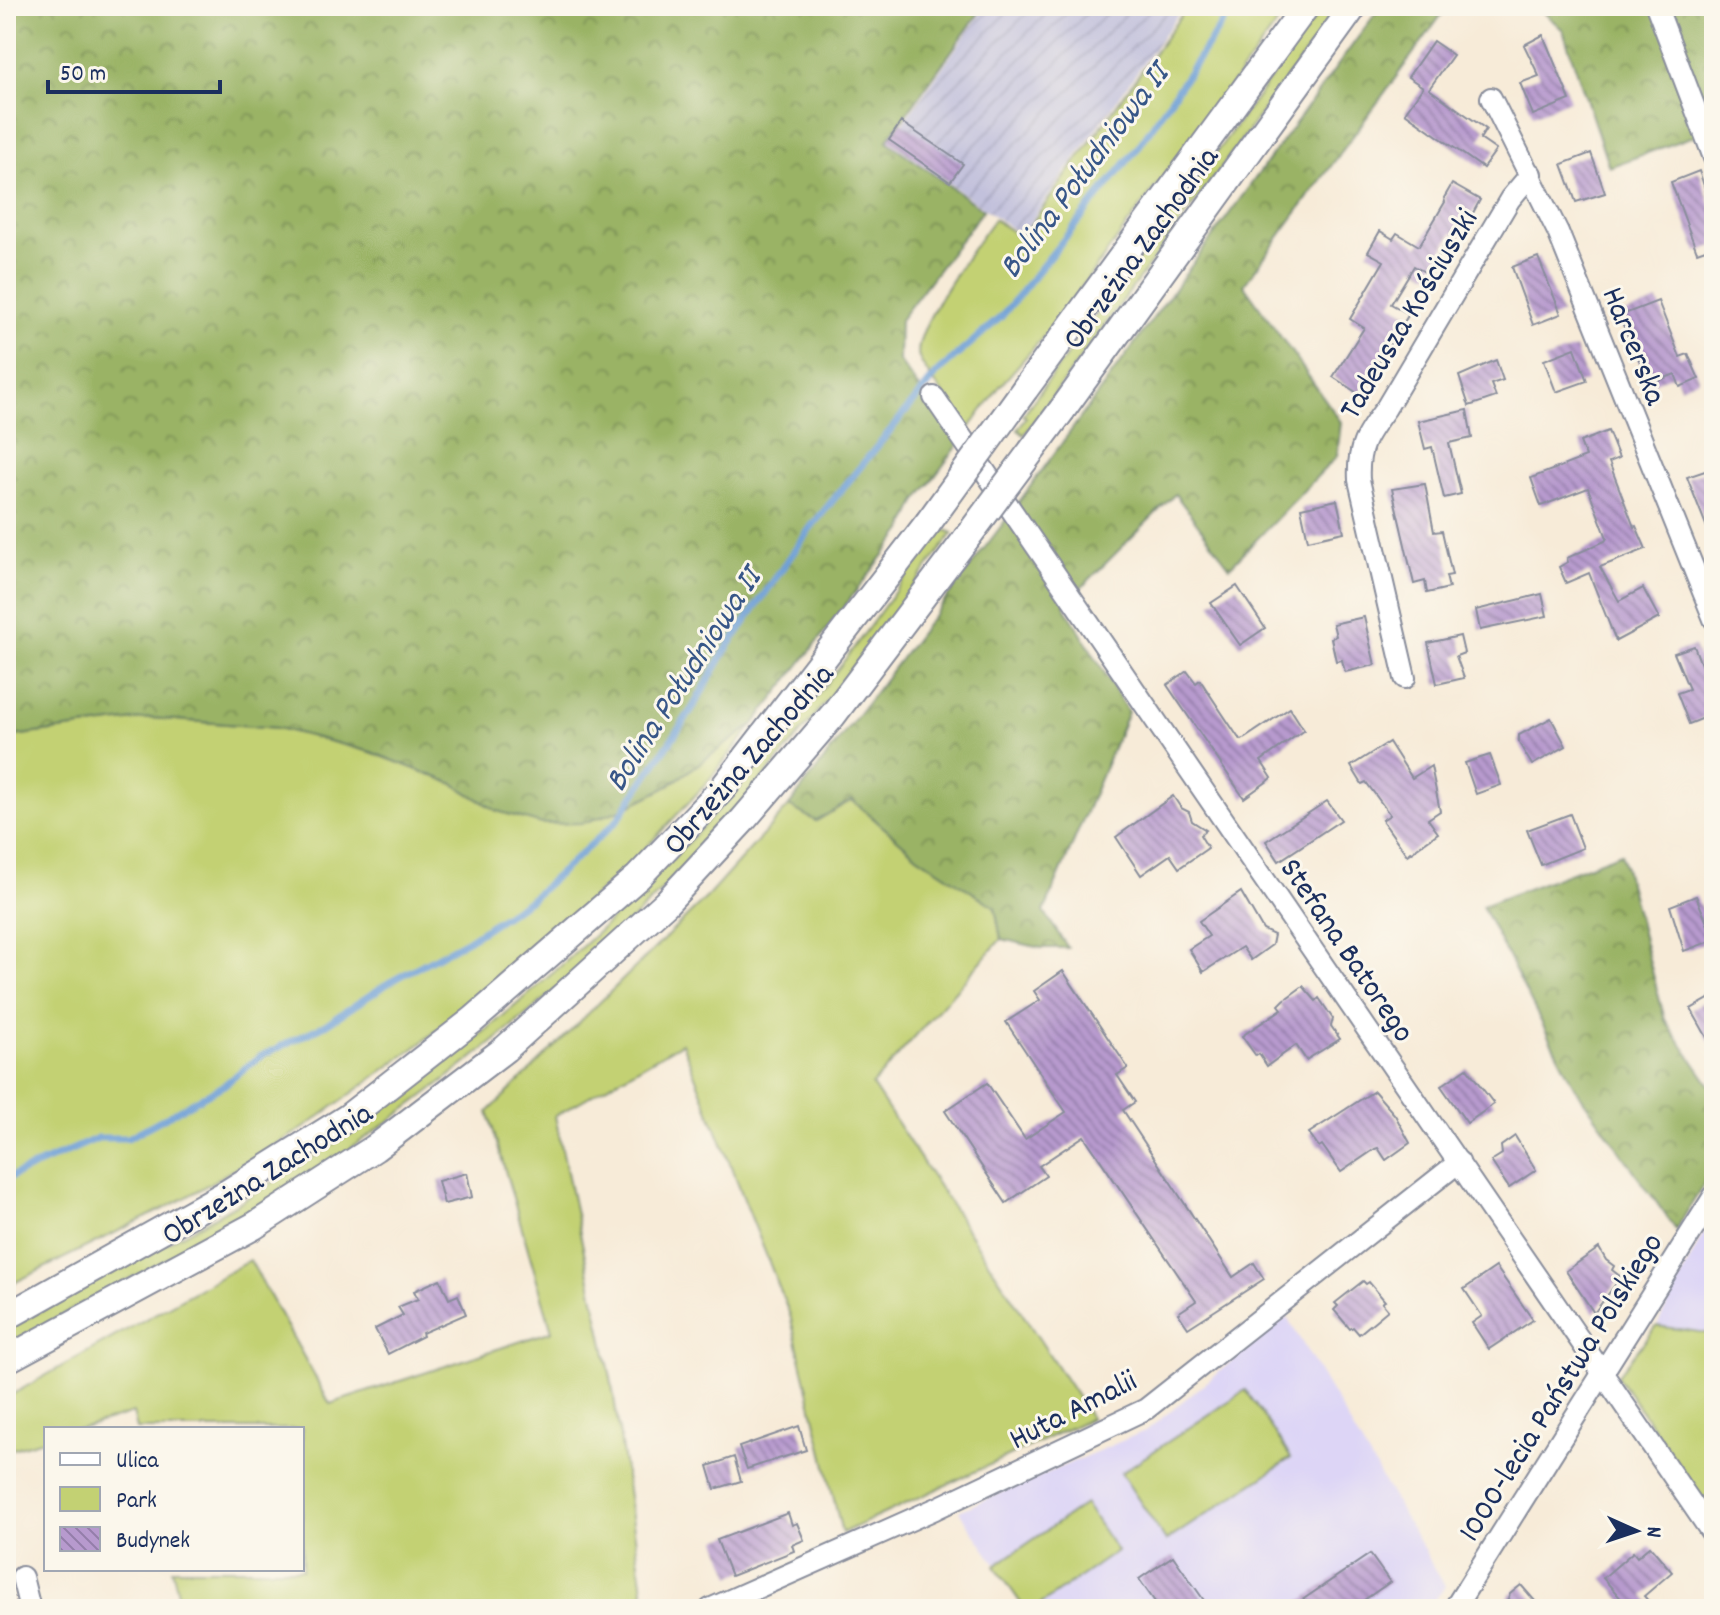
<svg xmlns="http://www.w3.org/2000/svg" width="1720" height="1615" viewBox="0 0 1720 1615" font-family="Dekko,sans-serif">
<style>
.built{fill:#ddd5f6}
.industrial{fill:url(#industrial-furrows)}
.green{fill:#c3d173;stroke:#6f8068;stroke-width:2}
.forest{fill:url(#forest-crowns);stroke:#5a7162;stroke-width:2}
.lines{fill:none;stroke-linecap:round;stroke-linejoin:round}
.stream{stroke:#6a9dd5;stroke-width:7}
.building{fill:url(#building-back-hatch)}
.minor-casing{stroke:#898d9b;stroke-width:24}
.tertiary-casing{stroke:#898d9b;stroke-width:30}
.minor{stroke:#fff;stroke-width:20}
.tertiary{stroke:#fff;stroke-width:26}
.tertiary-bridge-casing{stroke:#898d9b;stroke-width:30;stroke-linecap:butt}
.tertiary-bridge{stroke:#fff;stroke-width:26}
.labels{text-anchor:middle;stroke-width:6;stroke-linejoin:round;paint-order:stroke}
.street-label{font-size:32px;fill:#1b2f5e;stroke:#fbf7ec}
.water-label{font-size:34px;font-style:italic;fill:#375688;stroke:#fbf7ec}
</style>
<defs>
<pattern id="industrial-furrows" width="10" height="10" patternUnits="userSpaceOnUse" patternTransform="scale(2)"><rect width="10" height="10" fill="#c2c1dc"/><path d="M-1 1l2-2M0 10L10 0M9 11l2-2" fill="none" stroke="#a6a6bf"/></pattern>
<pattern id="forest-crowns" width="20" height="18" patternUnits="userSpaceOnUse" patternTransform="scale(2)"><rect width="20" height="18" fill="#9ab365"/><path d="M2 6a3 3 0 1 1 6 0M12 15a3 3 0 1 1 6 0" fill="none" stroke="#7d9256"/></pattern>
<pattern id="building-back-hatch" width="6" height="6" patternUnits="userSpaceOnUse" patternTransform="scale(2)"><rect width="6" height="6" fill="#b79ace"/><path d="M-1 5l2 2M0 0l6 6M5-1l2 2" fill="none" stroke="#947eaa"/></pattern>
</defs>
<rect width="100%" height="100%" fill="#fbf7ec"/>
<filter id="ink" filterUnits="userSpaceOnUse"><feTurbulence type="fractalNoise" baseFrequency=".0125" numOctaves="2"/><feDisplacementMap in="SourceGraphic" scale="16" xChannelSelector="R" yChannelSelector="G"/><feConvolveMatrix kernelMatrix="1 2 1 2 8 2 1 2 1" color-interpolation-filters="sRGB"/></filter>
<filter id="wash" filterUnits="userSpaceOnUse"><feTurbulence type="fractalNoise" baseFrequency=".006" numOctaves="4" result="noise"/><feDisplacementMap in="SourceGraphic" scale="32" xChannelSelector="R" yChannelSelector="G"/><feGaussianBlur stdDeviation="1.8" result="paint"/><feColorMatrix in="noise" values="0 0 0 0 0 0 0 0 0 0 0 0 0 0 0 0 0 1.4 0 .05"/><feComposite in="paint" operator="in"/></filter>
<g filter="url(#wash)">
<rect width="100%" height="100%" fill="#f7ebd8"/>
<g class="built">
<path d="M1704 1232H1714V1334L1657 1326Z"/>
<path d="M1287 1317 1445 1586 1428 1609H1027L959 1511 1147 1430Z"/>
</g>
<path class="industrial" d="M986 6H1184L1021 235 890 141Z"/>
<g class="green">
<path d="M1188 6H1290L1051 328 1000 386 969 429C958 413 925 373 919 358 910 333 977 242 994 219L1021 238Z"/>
<path d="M1324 6H1340L1024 435 1018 429 1026 417 1023 415Z"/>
<path d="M941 528 953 533C859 661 764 788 651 901 559 993 455 1076 348 1150 240 1224 121 1282 6 1345V1330C126 1264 251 1203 364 1123 520 1013 659 883 782 738 839 672 889 599 941 528Z"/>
<path d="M150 718 278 728 371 752 454 784 497 811 621 810 665 788 754 724 705 785 640 854 542 944 420 1044 304 1128 183 1199 6 1287V737Z"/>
<path d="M852 800 917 856 995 907 1001 939 872 1085 1091 1418 842 1533 790 1315 682 1043 555 1116 611 1378 646 1609H182L172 1569H302V1429H137L133 1413 80 1429H46V1439L6 1451V1398L250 1260 330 1404 552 1331 488 1112 708 896 789 806 816 821Z"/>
<path d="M1657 1326 1714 1334V1515L1617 1376Z"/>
<path d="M1246 1390 1291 1458 1166 1541 1121 1473Z"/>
<path d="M1085 1504 1117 1551 1034 1609H1025L995 1566Z"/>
</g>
<g class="forest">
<path d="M6 6H984L887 141 983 210 900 320 899 361 959 444 916 502 903 530 754 724 665 788 621 810 583 823 542 824 497 811 454 784 371 752 278 728 150 718 6 737Z"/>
<path d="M1381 6H1448L1244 285 1341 422 1337 456 1230 567 1175 494 1064 605 1128 712 1044 912 1068 948H1041L1001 939 995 907 917 856 852 800 816 821 789 806 1005 521Z"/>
<path d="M1537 6H1703L1714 35V141L1710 130 1609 167 1563 30Z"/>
<path d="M1621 853 1665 1020 1714 1091V1167L1676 1230 1574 1086 1482 906Z"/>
</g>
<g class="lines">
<path class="stream" d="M6 1179 98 1138H128L224 1085 259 1057 325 1025 390 982 468 940 532 898 616 822 692 709 725 651 811 527 939 371 1001 317 1137 149 1234 6"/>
</g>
<g id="blocks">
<g class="building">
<path d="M1543 35 1570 100 1533 115 1520 83 1539 76 1524 45Z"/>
<path d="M1433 41 1453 55 1429 89 1486 129 1480 139 1496 150 1483 168 1405 113 1423 87 1408 77Z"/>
<path d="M901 122 963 164 950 182 889 140Z"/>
<path d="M1591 153 1605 193 1576 202 1562 164Z"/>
<path d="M1699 171 1714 215V246L1697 252 1671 182Z"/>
<path d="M1452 184 1480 200 1460 237 1452 233 1428 274 1414 266 1391 304 1409 314 1359 394 1333 377 1364 328 1350 319 1384 261 1368 252 1380 231 1393 239 1397 233 1419 246 1445 202 1444 198Z"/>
<path d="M1538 257 1561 314 1533 325 1512 267Z"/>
<path d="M1658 301 1680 357 1688 354 1699 379 1680 387 1675 374 1650 384 1619 316Z"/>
<path d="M1575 348 1587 381 1556 392 1544 360Z"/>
<path d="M1496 360 1503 380 1491 384 1496 397 1469 406 1459 376Z"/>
<path d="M1467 410 1472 438 1449 443 1461 494 1444 498 1432 447 1425 449 1418 421Z"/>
<path d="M1608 431 1619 458 1609 462 1634 527 1636 526 1646 549 1600 567 1619 601 1643 588 1659 618 1616 641 1589 573 1566 583 1559 567 1568 562 1567 558 1605 541 1607 538 1588 488 1541 506 1531 478 1586 457 1580 442Z"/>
<path d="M1714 468V543H1713L1687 477Z"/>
<path d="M1425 484 1434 532 1442 531 1452 575 1446 576 1449 588 1427 593 1425 581 1414 584 1392 489Z"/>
<path d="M1337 500 1344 532 1308 540 1301 508Z"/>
<path d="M1237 586 1265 628 1240 645 1211 603Z"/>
<path d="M1542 594 1547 616 1480 630 1476 610Z"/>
<path d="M1364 617 1375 665 1345 672 1342 660 1336 661 1331 638 1336 636 1333 624Z"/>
<path d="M1460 636 1464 653 1456 656 1464 678 1437 684 1428 643Z"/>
<path d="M1694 646 1714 699V714L1689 724 1677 693 1689 689 1674 653Z"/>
<path d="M1187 671 1196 683 1200 680 1238 737 1242 740 1290 708 1304 730 1261 761 1272 778 1244 798 1167 685Z"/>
<path d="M1551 718 1566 746 1532 765 1519 743V735Z"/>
<path d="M1389 742 1412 778 1431 766 1440 811 1428 819 1438 833 1407 855 1382 820 1390 815 1366 782 1362 784 1351 766Z"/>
<path d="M1490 755 1501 785 1476 794 1465 763Z"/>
<path d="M1173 796 1181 808 1189 812 1192 821 1206 830 1200 835 1208 848 1179 868 1170 855 1141 875 1116 837Z"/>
<path d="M1327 801 1341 820 1279 861 1266 841Z"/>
<path d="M1570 814 1583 848 1541 865 1527 830Z"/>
<path d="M1241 892 1263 930 1274 935 1272 945 1251 960 1242 947 1203 972 1189 949 1209 936 1199 921Z"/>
<path d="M1696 896 1714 940 1684 951 1670 906Z"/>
<path d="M1063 971 1128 1068 1117 1075 1135 1102 1123 1110 1233 1277 1254 1263 1264 1279 1188 1328 1178 1313 1196 1301 1084 1136 1039 1166 1046 1176 1006 1203 945 1111 987 1083 1025 1139 1066 1112 1006 1022 1040 1000 1034 991Z"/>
<path d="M1303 986 1316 1001 1319 998 1333 1019 1331 1026 1340 1039 1306 1060 1296 1045 1267 1066 1259 1054 1256 1056 1242 1036 1282 1009 1279 1005 1284 1000Z"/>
<path d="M1714 996V1050L1691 1009Z"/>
<path d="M1467 1068 1494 1104 1467 1123 1441 1086Z"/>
<path d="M1374 1091 1395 1115 1410 1143 1386 1160 1378 1148 1375 1149 1341 1172 1322 1145 1319 1147 1309 1133Z"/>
<path d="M1515 1136 1536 1170 1509 1188 1491 1161 1502 1154 1501 1146Z"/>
<path d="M467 1173 472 1197 444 1204 438 1181Z"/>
<path d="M1599 1248 1606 1260 1614 1266 1612 1270 1621 1277 1594 1313 1566 1271Z"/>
<path d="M1496 1267 1533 1320 1489 1349 1472 1323 1482 1316 1464 1289Z"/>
<path d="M440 1279 449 1299 458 1295 466 1314 422 1333 423 1336 388 1354 375 1329 403 1315 398 1307 418 1299 414 1291Z"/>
<path d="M1363 1281 1366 1284 1369 1282 1385 1301 1382 1303 1388 1310 1359 1334 1353 1327 1350 1329 1334 1310 1338 1306 1335 1303Z"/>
<path d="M799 1426 806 1450 747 1469 739 1447Z"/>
<path d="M734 1457 741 1481 715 1489 708 1466Z"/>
<path d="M788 1513 792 1525 797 1523 804 1540 792 1545 794 1551 731 1576 717 1540Z"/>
<path d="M1650 1546 1672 1572 1644 1596 1655 1609H1630L1603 1578 1633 1552 1637 1557Z"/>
<path d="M1370 1554 1390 1582 1351 1609H1289Z"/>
<path d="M1173 1556 1210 1609H1160L1139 1579Z"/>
<path d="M1521 1585 1542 1609H1504L1510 1594Z"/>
</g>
</g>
</g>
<g filter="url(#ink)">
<use href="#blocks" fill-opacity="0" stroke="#898d9b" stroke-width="2"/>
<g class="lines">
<defs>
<g id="minor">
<path d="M1657 8 1714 158"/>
<path d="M1491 98 1558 232 1714 619"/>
<path d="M934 397 1714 1536"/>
<path d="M1405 678 1359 480C1357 446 1367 434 1386 408L1510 199 1531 174"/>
<path d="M22 1577 30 1609"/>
<path d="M710 1609 935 1509 1146 1409 1459 1162"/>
<path d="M1454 1609 1714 1196"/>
</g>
<g id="tertiary">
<path d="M1025 389 1306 6"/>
<path d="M1062 410 1354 6"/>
<path d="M6 1317 229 1192 347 1118 473 1020 638 877 723 788 928 523"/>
<path d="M6 1360 254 1226 375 1148 505 1049 666 903 743 820 833 715 966 539"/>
</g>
</defs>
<use href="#minor" class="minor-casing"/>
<use href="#tertiary" class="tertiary-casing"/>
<use href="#minor" class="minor"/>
<use href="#tertiary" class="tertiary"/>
<defs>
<g id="tertiary-bridge">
<path d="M928 523 1025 389"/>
<path d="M966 539 1062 410"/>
</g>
</defs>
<use href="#tertiary-bridge" class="tertiary-bridge-casing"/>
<use href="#tertiary-bridge" class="tertiary-bridge"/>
</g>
</g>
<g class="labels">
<g class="street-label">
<text transform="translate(1139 247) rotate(-54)" y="11">Obrzeżna Zachodnia</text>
<text transform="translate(1407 313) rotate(-59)" y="11">Tadeusza Kościuszki</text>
<text transform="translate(1636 345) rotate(68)" y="11">Harcerska</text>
<text transform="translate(747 758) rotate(-49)" y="11">Obrzeżna Zachodnia</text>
<text transform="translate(1349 949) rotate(56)" y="11">Stefana Batorego</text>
<text transform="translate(266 1172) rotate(-32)" y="11">Obrzeżna Zachodnia</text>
<text transform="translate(1559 1386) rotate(-58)" y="11">1000-lecia Państwa Polskiego</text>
<text transform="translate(1072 1408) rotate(-27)" y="11">Huta Amalii</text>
</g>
<g class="water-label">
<text transform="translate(1082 169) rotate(-53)" y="12">Bolina Południowa II</text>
<text transform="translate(681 678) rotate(-57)" y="12">Bolina Południowa II</text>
</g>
</g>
<rect width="1720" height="1615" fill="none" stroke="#fbf7ec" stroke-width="32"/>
<rect x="44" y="1427" width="260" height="144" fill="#fbf7ec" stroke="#a1a7b3" stroke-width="2"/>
<rect x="60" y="1453" width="40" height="12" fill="#ffffff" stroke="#a1a7b3" stroke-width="2"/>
<text x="116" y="1467" font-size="24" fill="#1b2f5e">Ulica</text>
<rect x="60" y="1487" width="40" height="24" fill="#c3d173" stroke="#a1a7b3" stroke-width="2"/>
<text x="116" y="1507" font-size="24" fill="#1b2f5e">Park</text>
<rect x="60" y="1527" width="40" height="24" fill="url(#building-back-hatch)" stroke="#a1a7b3" stroke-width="2"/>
<text x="116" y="1547" font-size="24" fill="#1b2f5e">Budynek</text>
<g transform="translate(1636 1531) rotate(93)" stroke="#fbf7ec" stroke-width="6" paint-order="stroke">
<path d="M0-6L14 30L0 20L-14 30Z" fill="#1b2f5e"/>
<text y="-12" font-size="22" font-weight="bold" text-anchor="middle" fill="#1b2f5e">N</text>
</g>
<path d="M48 80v12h172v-12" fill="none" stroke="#1b2f5e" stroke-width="4"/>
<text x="60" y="80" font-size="24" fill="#1b2f5e" stroke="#fbf7ec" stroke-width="6" paint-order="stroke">50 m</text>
</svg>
